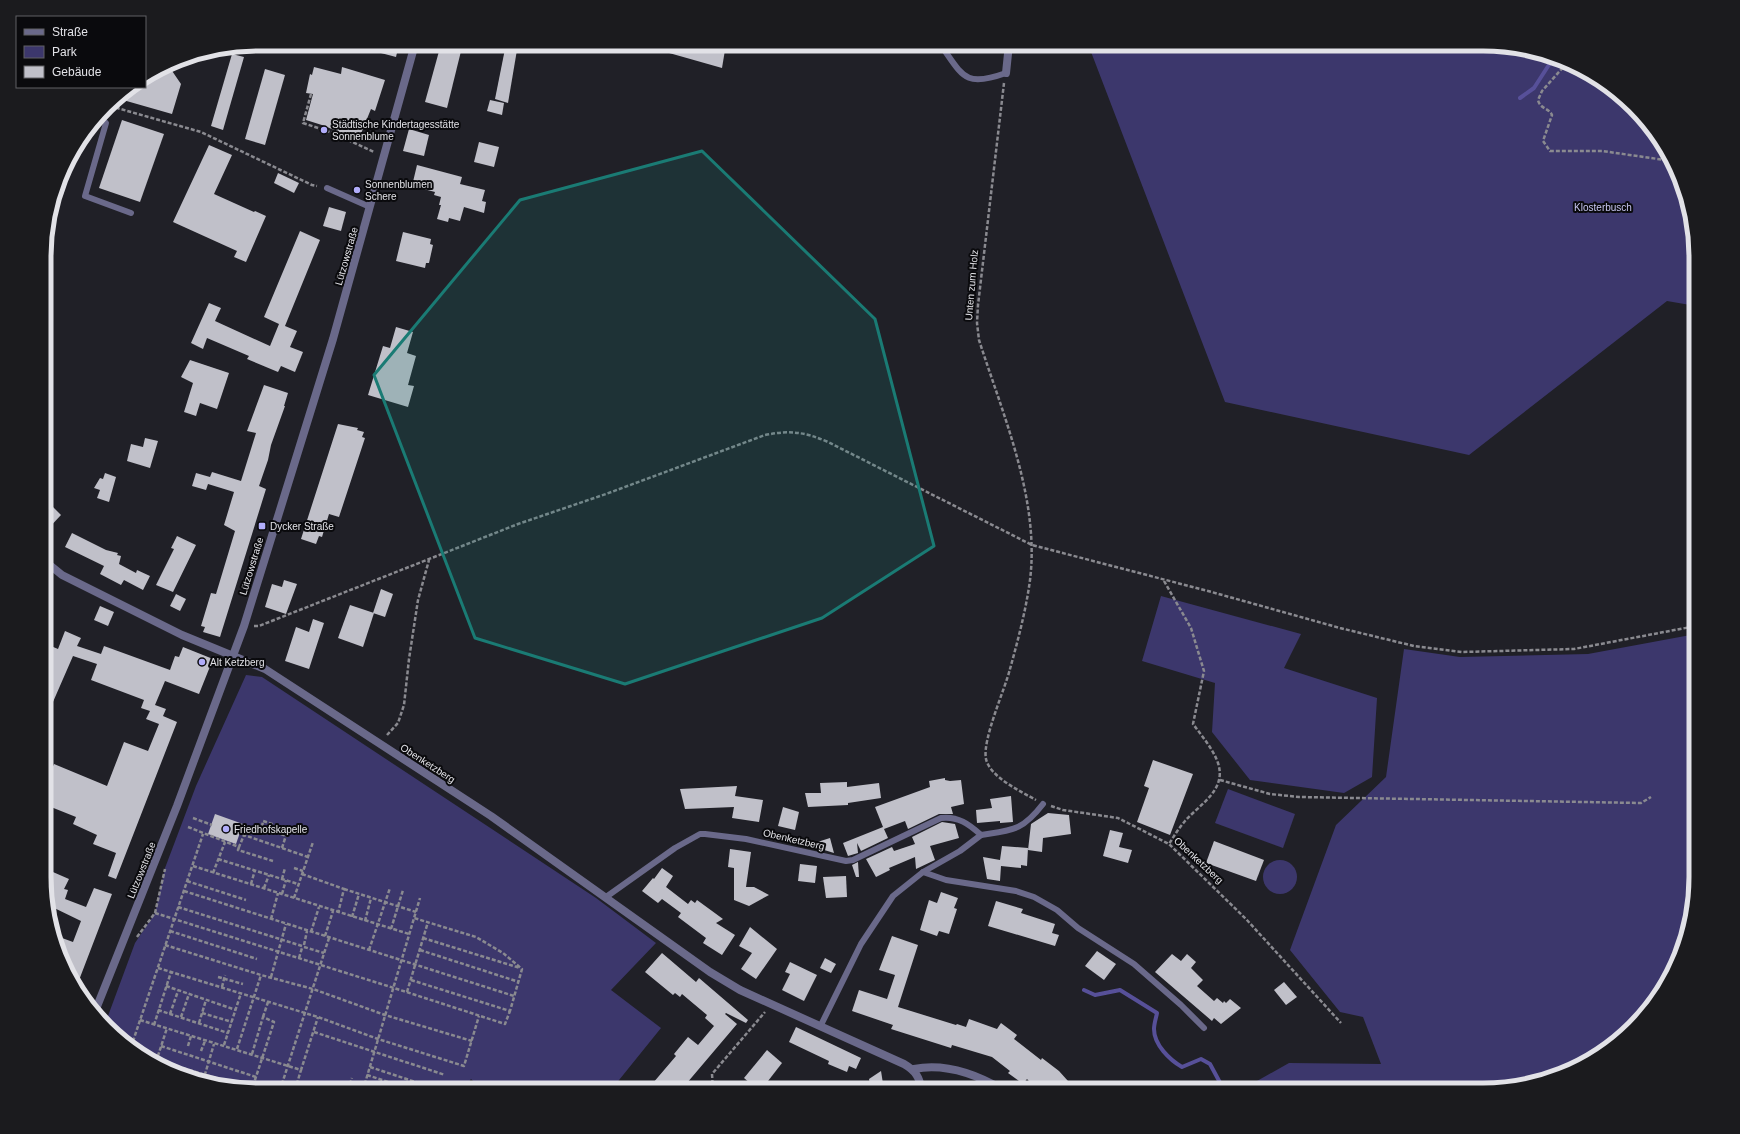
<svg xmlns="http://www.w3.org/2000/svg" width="1740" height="1134" viewBox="0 0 1740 1134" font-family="Helvetica,sans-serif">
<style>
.green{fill:#3c376c}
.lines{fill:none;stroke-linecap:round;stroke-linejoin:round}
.stream{stroke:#575099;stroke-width:4}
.building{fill:#c0c0c9}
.path{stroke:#8a8a90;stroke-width:2.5;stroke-dasharray:4 2;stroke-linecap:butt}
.service{stroke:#6a698a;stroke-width:6}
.minor{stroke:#6a698a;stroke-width:8}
.marked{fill:#1a7b74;fill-opacity:0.2;stroke:#1a7b74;stroke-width:3;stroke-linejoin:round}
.poi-dot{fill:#b1adfa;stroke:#0a0a0d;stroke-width:1.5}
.labels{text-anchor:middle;stroke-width:4;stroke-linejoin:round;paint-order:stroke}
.poi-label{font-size:10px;fill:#e2e2e7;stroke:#0a0a0d;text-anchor:start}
.park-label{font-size:10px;fill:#c8c7f1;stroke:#0a0a0d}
.street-label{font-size:10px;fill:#e2e2e7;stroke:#0a0a0d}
.rim{fill:none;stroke:#e2e2e7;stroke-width:5}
</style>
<rect width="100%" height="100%" fill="#202027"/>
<g class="green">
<path d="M1088 44H1483L1551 55 1601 80 1643 117 1668 151 1689 202 1696 244V306L1667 301 1469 455 1225 402Z"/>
<path d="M1161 596 1301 634 1284 668 1377 698 1372 777 1344 793 1250 780 1212 732 1215 683 1142 661Z"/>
<path d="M1696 634V890L1685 945 1660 995 1623 1037 1589 1062 1538 1083 1496 1090H1241L1289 1063 1381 1064 1363 1017 1340 1012 1290 950 1336 825 1386 777 1404 649 1460 657 1588 654Z"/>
<path d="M246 675 262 677 596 898 656 943 611 990 661 1028 611 1090H483L471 1079 463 1090H257L189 1079 139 1054 105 1024 135 943 155 913 165 868 196 786Z"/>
<path d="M1228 789 1295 814 1283 848 1215 823Z"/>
<circle cx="1280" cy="877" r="17"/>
</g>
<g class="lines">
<g class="stream">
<path d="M1520 98 1534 88 1554 57"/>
<path d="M1084 990 1095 995 1120 990 1157 1013C1156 1018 1154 1024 1154 1029 1154 1045 1170 1060 1182 1067L1201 1059 1210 1064 1224 1090"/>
</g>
</g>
<g class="building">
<path d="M362 44H399L396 57 362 48Z"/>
<path d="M441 44H450L462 47 447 108 425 102Z"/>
<path d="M506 44H518L508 103 495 99Z"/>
<path d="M649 44H726L722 68 648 47Z"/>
<path d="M232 54 244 57 223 130 211 126Z"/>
<path d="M168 65 181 84 172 114 116 98 133 87H145V79Z"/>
<path d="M314 67 341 74 342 67 385 80 375 111 371 109 358 141 325 126 306 120 313 94 306 93 310 74 312 75Z"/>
<path d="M265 69 285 75 265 145 245 139Z"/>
<path d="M490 100 504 103 502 115 487 111Z"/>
<path d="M122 120 164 134 140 202 99 188Z"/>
<path d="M409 129 429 135 424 156 403 151Z"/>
<path d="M479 142 499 147 494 167 474 162Z"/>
<path d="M209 145 232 155 214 194 254 212 255 211 266 216 246 262 234 257 237 251 173 222Z"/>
<path d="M417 165 462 177 460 184 485 190 482 201 486 202 484 213 464 207 460 221 449 218 448 222 437 219 441 205H439L441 197 434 195 435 192 412 186Z"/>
<path d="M278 173 299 183 294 193 274 183Z"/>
<path d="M329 207 346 212 341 231 323 226Z"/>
<path d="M300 231 320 240 285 326 297 331 290 347 303 352 295 372 281 366 278 372 247 359 249 356 207 338 203 349 191 343 209 303 221 308 215 321 270 346 279 324 264 317Z"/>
<path d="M403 232 431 239 430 244 433 245 429 263H426L425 268 396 261Z"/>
<path d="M396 327 413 332 407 353 416 356 408 385 414 386 408 407 368 395 383 346 390 348Z"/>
<path d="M190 360 229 373 217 409 200 403 196 416 184 412 193 383 181 377Z"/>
<path d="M264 385 288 393 284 406H285L271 445 268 460 259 486 266 489 220 637 203 632 205 627 201 626 211 593 216 594 235 531 224 525 234 492 208 484 206 490 192 486 196 473 210 477 212 472 241 481 256 433 247 431Z"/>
<path d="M338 424 358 428 357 430 364 432 362 437 365 438 339 517 329 514 322 537 319 536 316 544 301 539Z"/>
<path d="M145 438 158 441 150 468 127 461 131 444 143 447Z"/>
<path d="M105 473 116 477 109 502 97 498 100 490 94 488 100 478 103 479Z"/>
<path d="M46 500 61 515 46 531Z"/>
<path d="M72 533 106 550 118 553 117 555 121 556 119 564 136 573 137 570 150 576 143 590 124 580 121 585 100 574 104 566 65 547Z"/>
<path d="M177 536 196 545 173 592 156 585 174 549 171 548Z"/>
<path d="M284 580 297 584 286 614 265 607 272 584 282 587Z"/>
<path d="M381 589 393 594 385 617 373 613Z"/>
<path d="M176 594 186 599 180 611 170 606Z"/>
<path d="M350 605 374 613 363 647 338 638Z"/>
<path d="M100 606 114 612 108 626 94 620Z"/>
<path d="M313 619 324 623 309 669 285 661 296 627 309 632Z"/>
<path d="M65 631 81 638 77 646 101 654 104 646 170 670 175 656 179 657 183 647 213 659 199 694 165 681 155 705 166 709 163 716 177 722 116 879 108 876 116 853 93 844 97 835 73 824 76 817 46 805V783L54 764 107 786 124 742 148 751 159 724 146 719 150 711 141 708 144 700 91 680 97 664 73 656 46 718V644L58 649Z"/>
<path d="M1153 760 1193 774 1170 835 1137 822 1149 788 1144 786Z"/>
<path d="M945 778V780L950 781 961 780 964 804 951 807 953 814H939L908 829 905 821 884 829 888 838 861 851 857 843 858 853 848 856 843 843 883 827 875 807 930 787 929 781Z"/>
<path d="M847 782V787L879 783 881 798 848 803V805L808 807 805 793H821L820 783Z"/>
<path d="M737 786 735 796 763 800 759 822 732 818 734 807 685 809 680 789Z"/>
<path d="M1011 796 1013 822 1000 823V821L977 823 976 810 992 808 990 799Z"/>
<path d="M783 807 799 812 795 830 778 826Z"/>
<path d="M1048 813 1069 815 1071 834 1043 838 1042 852 1028 850 1031 824Z"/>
<path d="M215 814 243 824 236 844 208 834Z"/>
<path d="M942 822 955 824 959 838 930 846 935 860 916 869 915 857 889 868 890 870 876 877 866 859 892 847 894 851 915 844 912 837Z"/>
<path d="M1110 830 1123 833 1119 847 1132 850 1128 863 1103 856Z"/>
<path d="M830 838 834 853 808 845Z"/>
<path d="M1214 841 1264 860 1256 881 1206 863Z"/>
<path d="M1002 846 1028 848 1027 866 1021 865V868L1001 866 1000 881 987 879 983 857 1000 860Z"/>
<path d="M730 849 751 852 746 887H754L769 895 749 906 734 900V868L728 867Z"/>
<path d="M858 862 859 877H856L852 865Z"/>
<path d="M800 864 817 866 815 883 798 881Z"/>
<path d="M662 868 673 876 666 887 688 904 691 900 695 903 697 900 723 919 716 923 735 935 722 955 703 943 706 938 678 917 681 913 662 899 658 903 642 891 653 878 654 879Z"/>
<path d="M46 869 69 879 64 889 68 890 65 899 86 907 94 888 112 894 76 988 73 984 60 945 62 938 73 942 81 921 46 904Z"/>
<path d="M846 876 847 897 826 898 823 877Z"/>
<path d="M941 892 958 898 954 908 957 909 949 934 939 931 937 936 920 930 929 900 937 903Z"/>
<path d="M996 901 1023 909 1021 913 1055 924 1052 933 1059 935 1055 946 988 926Z"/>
<path d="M750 927 777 949 756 979 741 969 752 953 739 946Z"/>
<path d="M892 936 918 945 898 1007 956 1025 957 1024 966 1027 969 1019 997 1029 1001 1023 1017 1035 1014 1039 1041 1060 1042 1058 1059 1071 1068 1081 1064 1084 1069 1090H1037L1027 1079 1023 1084 1008 1073 1010 1071 992 1057 952 1045 951 1048 891 1029 893 1025 852 1011 859 990 887 999 895 975 879 970Z"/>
<path d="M1097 951 1116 964 1104 980 1085 966Z"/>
<path d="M662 953 696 982 699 978 748 1020 746 1023 726 1013 725 1014 737 1024 681 1090H647L676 1056 674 1054 688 1037 698 1045 714 1026 705 1018 707 1015 682 994 680 997 675 993 673 995 645 972Z"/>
<path d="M1172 954 1181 961 1187 954 1196 962 1191 968 1203 980 1197 986 1214 1001 1217 998 1223 1003 1224 1001 1226 1003 1230 999 1241 1008 1221 1024 1214 1018 1212 1021 1155 972Z"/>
<path d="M825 958 836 964 831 973 820 968Z"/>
<path d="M790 962 817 975 804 1001 782 990 790 974 785 972Z"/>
<path d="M1284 982 1297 997 1286 1005 1274 990Z"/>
<path d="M796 1027 861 1058 856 1069 849 1066 847 1072 828 1064 829 1061 789 1042Z"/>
<path d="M767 1050 782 1063 761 1090H758L744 1078Z"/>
<path d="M881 1071 884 1090H871L869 1079Z"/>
</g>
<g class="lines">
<g class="path">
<path d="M1567 63 1542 91 1538 100C1540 109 1549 108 1552 115L1543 141 1550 151H1602L1672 161"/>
<path d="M1004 83 978 305 977 323 979 340C1003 415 1040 500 1030 580 1026 610 1018 640 1010 669 1005 689 982 740 986 759 990 777 1020 791 1036 800"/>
<path d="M311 94 303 123 333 133 374 152"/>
<path d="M110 106 201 132 312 185 317 186"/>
<path d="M1164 581 1191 628 1204 671 1193 724C1202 736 1213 749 1218 763 1227 790 1200 804 1185 821 1179 828 1174 836 1169 844"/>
<path d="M254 626H259L518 524 606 494 765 435C790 430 805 432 828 442L1032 545 1208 591 1340 628 1414 646 1462 652 1574 649 1696 626"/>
<path d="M387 735 398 723 404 705 409 659 418 600 429 560"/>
<path d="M1220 780 1270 794 1299 797 1641 803 1651 797"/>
<path d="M1051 806 1063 810 1118 818 1169 844 1246 919 1341 1023"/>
<path d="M193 818 212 825"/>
<path d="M188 827 239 847 244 835 308 857"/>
<path d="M239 847 238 850 273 861"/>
<path d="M282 848 288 829 263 821 262 827 286 836"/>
<path d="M218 859 298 884"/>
<path d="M193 866 409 934"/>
<path d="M294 868 303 871"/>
<path d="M213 873 225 842"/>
<path d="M302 874 344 889 338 913"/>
<path d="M282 879 285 868"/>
<path d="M187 881 246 900"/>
<path d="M251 884 255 870"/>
<path d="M264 888 269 875"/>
<path d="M344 889 416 912"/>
<path d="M184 891 514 996"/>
<path d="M282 894 286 880"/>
<path d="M294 898 313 842"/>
<path d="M178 907 302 946"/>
<path d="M155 913 165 869"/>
<path d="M352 917 359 894"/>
<path d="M271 919 278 893"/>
<path d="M365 921 371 898"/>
<path d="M391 929 403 890"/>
<path d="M170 931 257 959"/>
<path d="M311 932 319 907"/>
<path d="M325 936 333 911"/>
<path d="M137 937 155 913 394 988 505 1024 510 1011"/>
<path d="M423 938 520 968"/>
<path d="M165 945 261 975 313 989 385 1015 472 1041"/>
<path d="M304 945 307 931"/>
<path d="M304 947 324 953"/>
<path d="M369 950 390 888"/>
<path d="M420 950 519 982"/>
<path d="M299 958 302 948"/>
<path d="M158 968 318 1017 378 1039 464 1066 479 1016"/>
<path d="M218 977 243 984"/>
<path d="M271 977 286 924"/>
<path d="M411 980 510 1011 522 969 503 953 476 937 414 918"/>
<path d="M166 986 236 1010"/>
<path d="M222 987 225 975"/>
<path d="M407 992 428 922"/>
<path d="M158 1010 228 1033"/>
<path d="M202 1013 232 1022"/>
<path d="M170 1014 178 991"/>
<path d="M181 1017 189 994"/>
<path d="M263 1017 268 1002"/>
<path d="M140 1020 301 1070 318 1017"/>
<path d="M199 1023 206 1000"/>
<path d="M154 1025 171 972"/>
<path d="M314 1032 445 1075"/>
<path d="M224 1045 241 993"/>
<path d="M161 1046 256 1077"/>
<path d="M188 1046 191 1036"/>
<path d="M131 1047 203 834"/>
<path d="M237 1049 261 975"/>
<path d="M201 1051 205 1041"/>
<path d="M252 1054 263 1017 274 1022 252 1089"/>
<path d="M143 1056 252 1089"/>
<path d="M156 1062 167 1028"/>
<path d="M370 1067 440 1090"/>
<path d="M367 1075 413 1090"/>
<path d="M203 1081 214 1044"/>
<path d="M364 1088 370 1090"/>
<path d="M280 1090 329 938"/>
<path d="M295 1090 301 1070"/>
<path d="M336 1090 338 1084"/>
<path d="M348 1090 352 1078"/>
<path d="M363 1090 420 898"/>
<path d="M713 1090 712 1074 765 1012"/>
</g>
<g class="service">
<path d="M940 44C963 76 964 88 1006 73"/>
<path d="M101 118 106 123 85 196 131 213"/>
<path d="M327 188 370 207"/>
<path d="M981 835C1013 830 1022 831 1043 804"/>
<path d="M923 872 946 880 1016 891 1034 897 1057 910 1078 928 1134 964 1181 1005 1204 1028"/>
<path d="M606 897 675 848 700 834H705L746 839 846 861 853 860 941 818C958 816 969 824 981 835L960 851 923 872 893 896 861 944 821 1025"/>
</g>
<g class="minor">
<path d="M1006 73 1009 44"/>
<path d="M46 562 62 575 182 635 265 669 491 816 710 972 740 990 904 1064C916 1071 919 1077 922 1090"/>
<path d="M94 1014 177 806 244 626 333 339 415 44"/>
<path d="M914 1069C945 1063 976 1074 1003 1090"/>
</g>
</g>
<path class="marked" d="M702 151 875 319 934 546 822 618 625 684 475 638 374 375 520 200Z"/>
<g class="poi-dot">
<circle cx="324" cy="130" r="4"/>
<circle cx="357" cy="190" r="4"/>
<rect x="258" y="522" width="8" height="8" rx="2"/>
<circle cx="202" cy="662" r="4"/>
<circle cx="226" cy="829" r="4"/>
</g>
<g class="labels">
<g class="poi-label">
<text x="332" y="128">Städtische Kindertagesstätte<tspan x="332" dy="12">Sonnenblume</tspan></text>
<text x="365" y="188">Sonnenblumen<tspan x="365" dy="12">Schere</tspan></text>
<text x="270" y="530">Dycker Straße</text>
<text x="210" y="666">Alt Ketzberg</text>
<text x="234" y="833">Friedhofskapelle</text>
</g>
<g class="park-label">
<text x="1603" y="211">Klosterbusch</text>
</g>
<g class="street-label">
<text transform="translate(346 256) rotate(-74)" y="4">Lützowstraße</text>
<text transform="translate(971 285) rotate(-85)" y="4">Unten zum Holz</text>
<text transform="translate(251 566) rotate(-73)" y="4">Lützowstraße</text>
<text transform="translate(428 763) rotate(33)" y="4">Obenketzberg</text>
<text transform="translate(794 839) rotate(13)" y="4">Obenketzberg</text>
<text transform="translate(1199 860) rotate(43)" y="4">Obenketzberg</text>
<text transform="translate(141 870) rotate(-68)" y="4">Lützowstraße</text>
</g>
</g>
<path d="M0 0H1740V1134H0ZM257 51H1483A206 206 0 0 1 1689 257V877A206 206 0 0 1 1483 1083H257A206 206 0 0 1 51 877V257A206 206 0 0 1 257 51Z" fill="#1b1b1e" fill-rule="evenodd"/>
<path class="rim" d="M257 51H1483A206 206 0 0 1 1689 257V877A206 206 0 0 1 1483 1083H257A206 206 0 0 1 51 877V257A206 206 0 0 1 257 51Z"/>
<rect x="16" y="16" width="130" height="72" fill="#0a0a0d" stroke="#606064"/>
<rect x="24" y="29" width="20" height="6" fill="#6a698a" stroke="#606064"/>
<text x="52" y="36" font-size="12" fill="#e2e2e7">Straße</text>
<rect x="24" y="46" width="20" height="12" fill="#3c376c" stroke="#606064"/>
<text x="52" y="56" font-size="12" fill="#e2e2e7">Park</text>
<rect x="24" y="66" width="20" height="12" fill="#c0c0c9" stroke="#606064"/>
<text x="52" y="76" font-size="12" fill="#e2e2e7">Gebäude</text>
</svg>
